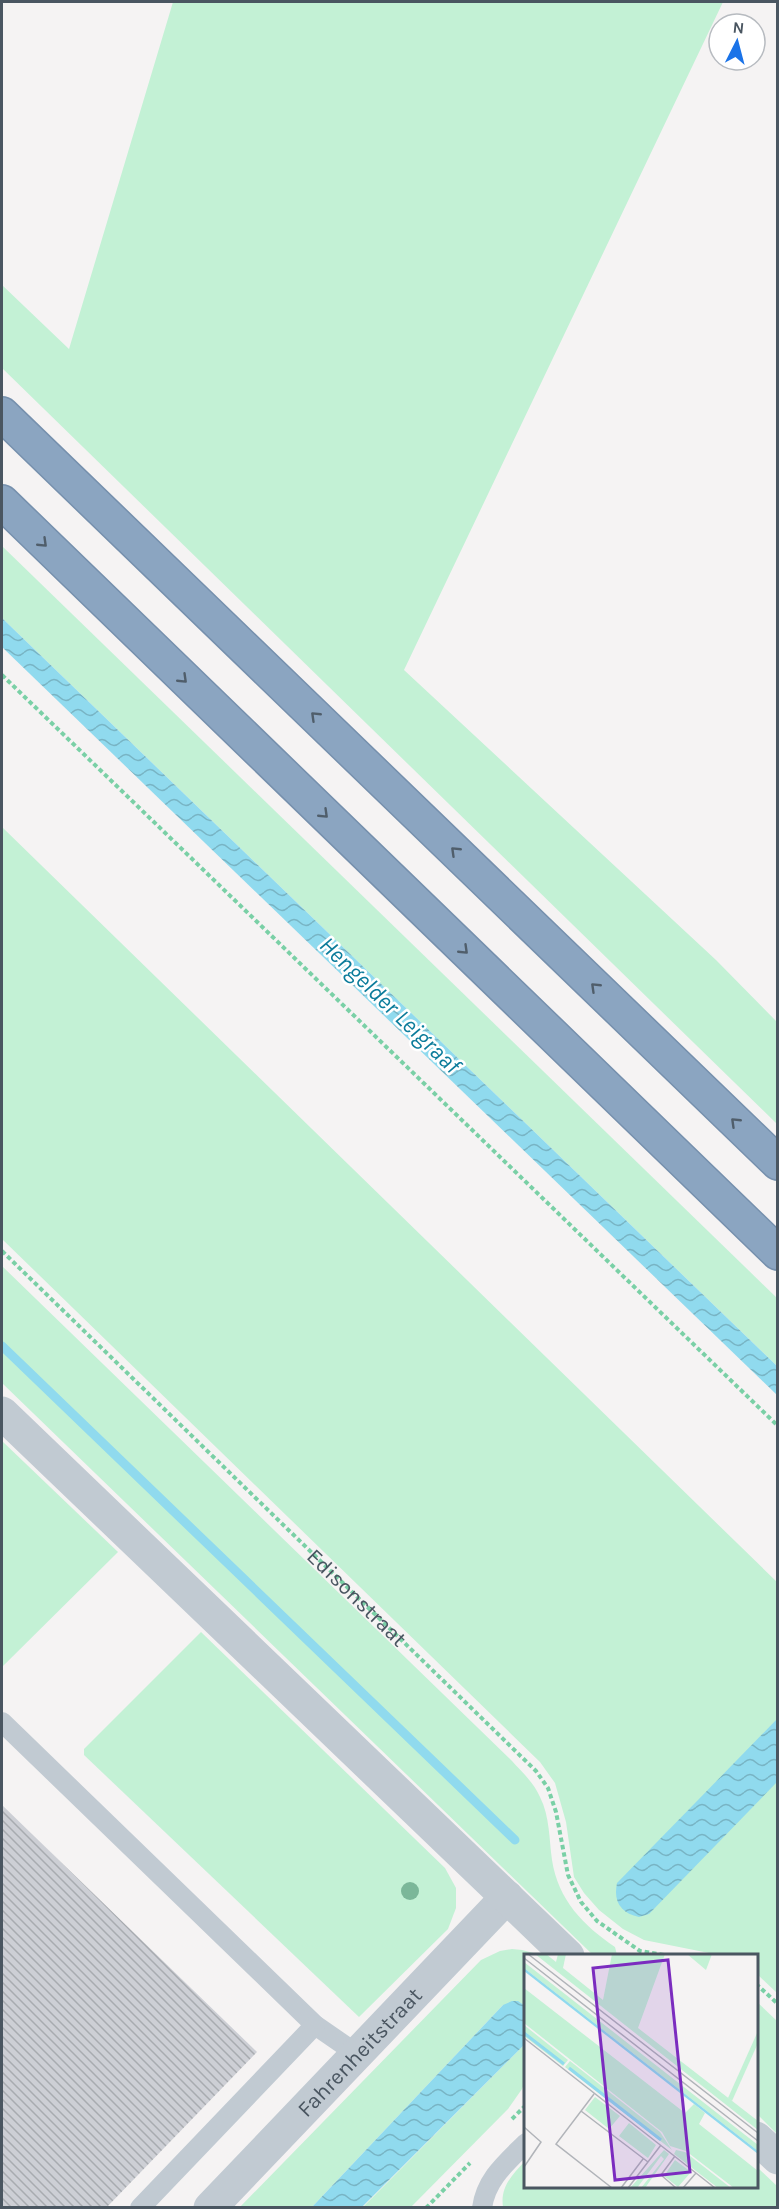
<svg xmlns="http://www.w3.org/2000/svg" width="779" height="2209" viewBox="0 0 779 2209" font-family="Karla,sans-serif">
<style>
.green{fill:#c3f1d5}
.water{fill:url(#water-waves)}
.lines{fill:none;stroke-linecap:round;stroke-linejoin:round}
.stream{stroke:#90daee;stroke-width:9}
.building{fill:url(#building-back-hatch)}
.motorway-casing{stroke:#7690ad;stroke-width:36}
.path{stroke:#7ad0a6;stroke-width:4;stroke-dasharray:4.5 3;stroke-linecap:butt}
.service{stroke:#c1cad2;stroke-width:20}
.minor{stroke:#c1cad2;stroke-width:33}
.tertiary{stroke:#c1cad2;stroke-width:33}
.motorway{stroke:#8ba5c1;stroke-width:33}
.tree{fill:#7bb799}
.oneway{stroke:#505e6b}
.labels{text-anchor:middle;stroke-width:5;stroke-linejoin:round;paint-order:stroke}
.street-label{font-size:22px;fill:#4a5661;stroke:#fff}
.water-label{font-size:24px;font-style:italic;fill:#0c7c9b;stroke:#fff}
.inset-river{fill:none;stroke:#90daee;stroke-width:3}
.inset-road{fill:none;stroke:#b1b4b9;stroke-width:1.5}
.view{fill:#7b2cbf;fill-opacity:0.15;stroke:#7b2cbf;stroke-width:3}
.inset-edge{fill:none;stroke:#4a5661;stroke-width:3}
</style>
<defs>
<pattern id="water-waves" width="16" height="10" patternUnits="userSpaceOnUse" patternTransform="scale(1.5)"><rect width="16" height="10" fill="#90daee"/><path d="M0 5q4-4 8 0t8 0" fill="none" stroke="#78b4c4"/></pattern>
<pattern id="building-back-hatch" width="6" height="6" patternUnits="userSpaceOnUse" patternTransform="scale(1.5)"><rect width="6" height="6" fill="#cdcfd5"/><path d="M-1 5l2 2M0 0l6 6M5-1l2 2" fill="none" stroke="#a8abb0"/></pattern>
</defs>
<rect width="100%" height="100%" fill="#f5f3f3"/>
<g class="green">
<path d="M173 2H723L404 670 716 960 777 1022V1124L2 368V285L69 349Z"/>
<path d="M2 546 777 1298V1366L2 618Z"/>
<path d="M2 827 777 1582V1993L757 1974 756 1956 719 1955 644 1940 623 1929 599 1910 584 1893 574 1877 566 1822 555 1783 540 1762 2 1239Z"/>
<path d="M2 1266 512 1761C522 1772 534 1783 540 1797 550 1817 549 1839 552 1860 558 1900 584 1926 615 1947L617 1955H593L2 1383Z"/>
<path d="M2 1441 118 1552 2 1667Z"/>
<path d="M201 1632 445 1868 456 1888V1908L448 1929 359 2017 84 1755V1749Z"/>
<path d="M512 1949 522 1950 541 1955 526 1956 525 2006 503 2005 312 2207 239 2208 481 1960 500 1951Z"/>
<path d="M756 2001 777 2021V2134L757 2114Z"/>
<path d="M525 2044V2082L522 2089 508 2109 411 2207 362 2208Z"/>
<path d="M525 2161 526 2186H756L757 2167 777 2186V2207H503C500 2187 512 2175 525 2161Z"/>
</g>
<g class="water">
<path d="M2 618 777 1366V1395L2 647Z"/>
<path d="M777 1719V1782L649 1914 639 1917C621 1913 613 1902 617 1883Z"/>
<path d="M512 2001H518L525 2006V2044L362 2207H312L503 2005Z"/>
</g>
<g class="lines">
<path class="stream" d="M2 1346 515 1840"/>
</g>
<path class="building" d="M2 1805 257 2052 106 2208H2Z"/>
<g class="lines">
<defs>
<g id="motorway">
<path d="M2 414 778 1163"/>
<path d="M2 502 778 1253"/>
</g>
</defs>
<use href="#motorway" class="motorway-casing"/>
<g class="path">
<path d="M2 675 778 1426"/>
<path id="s1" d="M2 1251 536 1771 548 1788 556 1812 568 1875 581 1902 597 1921 640 1951 670 1956"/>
<path d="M756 1984 778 2004"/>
<path d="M512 2119 526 2105"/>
<path d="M426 2208 470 2163"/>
</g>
<g class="service">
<path d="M2 1722 315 2025 357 2054"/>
<path d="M140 2208 315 2025"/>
<path d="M482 2208C486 2179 506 2163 526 2143"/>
</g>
<path class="minor" id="s2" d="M210 2208 507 1897"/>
<g class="tertiary">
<path d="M2 1413 568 1956"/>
<path d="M756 2138 778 2158"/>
</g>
<use href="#motorway" class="motorway"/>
</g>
<circle class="tree" cx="410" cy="1891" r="9"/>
<defs><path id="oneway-chevron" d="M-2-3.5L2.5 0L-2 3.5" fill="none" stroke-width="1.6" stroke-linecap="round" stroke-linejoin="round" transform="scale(1.5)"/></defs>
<g class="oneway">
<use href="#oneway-chevron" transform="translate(43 543) rotate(44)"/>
<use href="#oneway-chevron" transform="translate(183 679) rotate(44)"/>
<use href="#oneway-chevron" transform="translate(315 716) rotate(-136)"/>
<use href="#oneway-chevron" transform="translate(324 814) rotate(44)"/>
<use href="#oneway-chevron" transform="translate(455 851) rotate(-136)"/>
<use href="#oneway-chevron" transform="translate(464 950) rotate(44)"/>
<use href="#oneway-chevron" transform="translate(595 987) rotate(-136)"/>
<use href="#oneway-chevron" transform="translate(735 1122) rotate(-136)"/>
</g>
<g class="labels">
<g class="street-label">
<text dy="8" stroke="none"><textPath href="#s1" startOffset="496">Edisonstraat</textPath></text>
<text dy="8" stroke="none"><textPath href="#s2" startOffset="216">Fahrenheitstraat</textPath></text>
</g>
<g class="water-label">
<text transform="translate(390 1005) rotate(44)" y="8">Hengelder Leigraaf</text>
</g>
</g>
<g transform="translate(524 1954)">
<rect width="234" height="234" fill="#f5f3f3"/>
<path d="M11 0H22L32 8 34 0H42L39 14 79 46 88 0H141L114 74 234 167V176ZM163 0H188L182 16ZM0 8 234 191V197L0 14ZM0 34 161 159 170 150 181 159 175 170 234 217V234H210L162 197 146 192 138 178 0 69ZM0 71 44 106 39 112 0 82ZM46 107 136 178 148 196 41 113ZM71 143 96 162 85 175 61 156ZM105 169 132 191 124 204 95 182ZM140 196 145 200 121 234H117L140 205 137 202 113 234H106ZM152 196 161 198 207 234H194L150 200ZM151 206 167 218 154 233 140 222Z" fill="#c3f1d5"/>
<path d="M234 77V89L208 147 204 144Z" fill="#c3f1d5"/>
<path d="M0 14 234 197V200L0 17Z" fill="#90daee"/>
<path class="inset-river" d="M0 79 40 110M45 114 137 186"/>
<path class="inset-road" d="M4 0 234 179M0 4 234 187M0 84 191 234M70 140 32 190 88 234M57 157 124 208M0 173 17 188 0 213M151 202 137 221 152 234M97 234 119 205M104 234 137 191M159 234 172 219"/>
<path class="view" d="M144 6 166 218 91 226 69 14Z"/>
<rect width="234" height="234" class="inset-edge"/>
</g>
<rect width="779" height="2209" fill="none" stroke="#4a5661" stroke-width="6"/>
<g transform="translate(737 42) rotate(6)"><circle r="28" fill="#ffffff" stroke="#b7bbc0" stroke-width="1.5"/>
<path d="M0-4.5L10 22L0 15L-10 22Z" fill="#1a73e8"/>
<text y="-9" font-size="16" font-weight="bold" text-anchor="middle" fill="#4a5661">N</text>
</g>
</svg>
